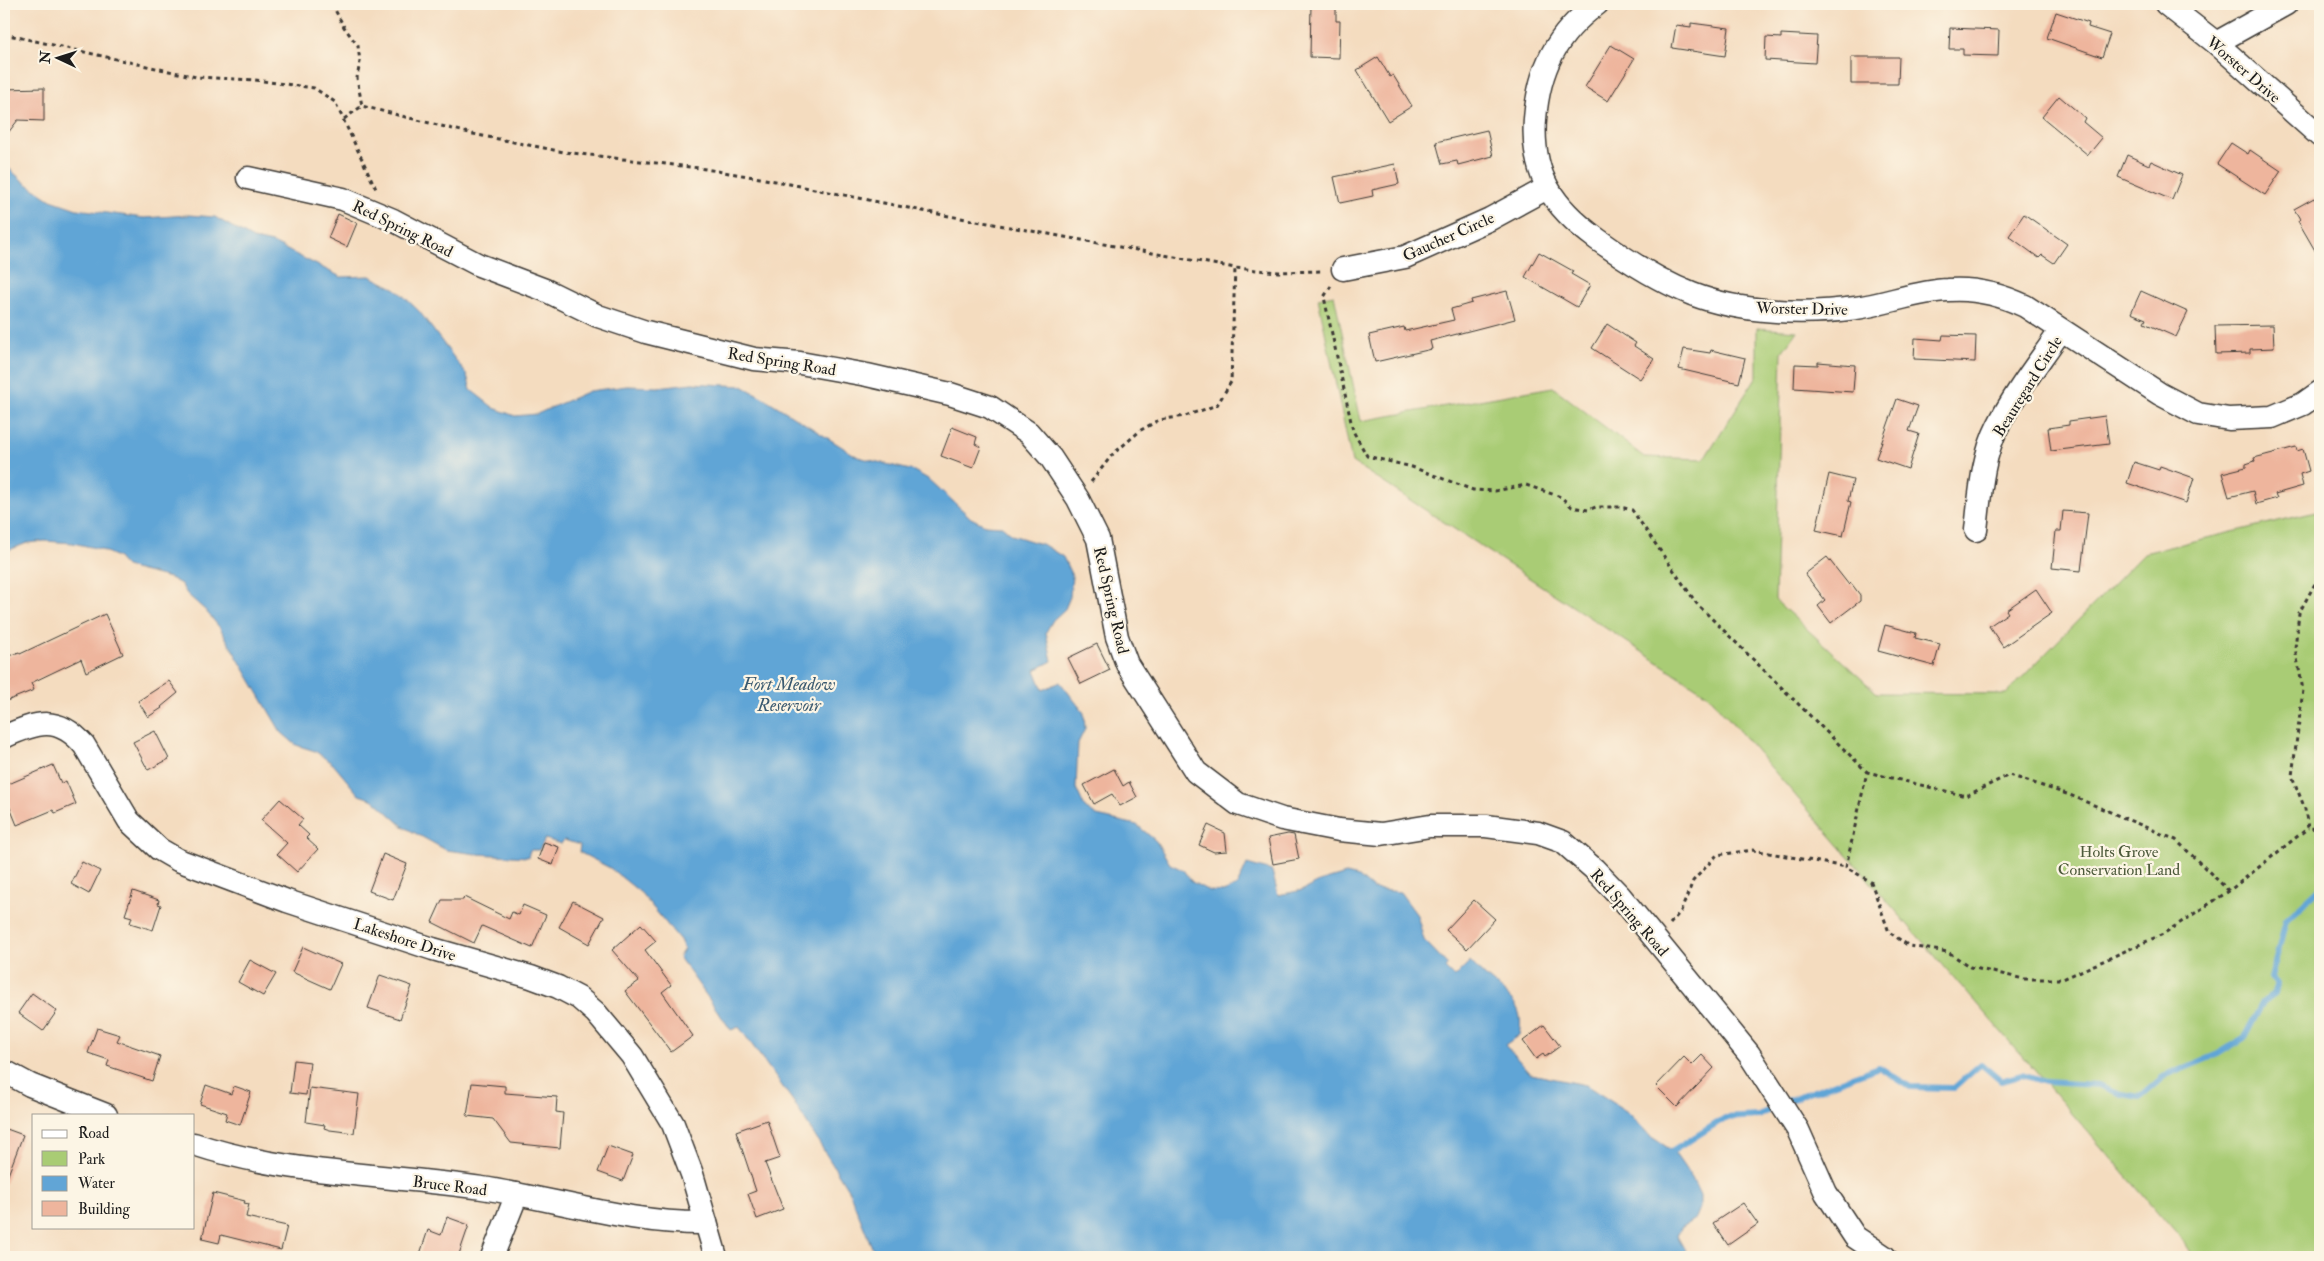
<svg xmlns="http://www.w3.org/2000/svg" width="2324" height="1261" viewBox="0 0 2324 1261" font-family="'IM FELL Double Pica',serif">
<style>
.green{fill:#a9cc74;stroke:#627448}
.water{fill:#61a5d6;stroke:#3e6079}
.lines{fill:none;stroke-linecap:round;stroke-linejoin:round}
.stream{stroke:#61a5d6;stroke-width:6}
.building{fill:#eeb59d}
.minor-casing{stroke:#3c3934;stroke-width:25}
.path{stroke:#3c3934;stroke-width:3;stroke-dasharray:4 4;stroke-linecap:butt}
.minor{stroke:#fff;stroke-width:22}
.labels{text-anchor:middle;stroke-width:4.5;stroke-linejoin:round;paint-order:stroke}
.street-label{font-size:16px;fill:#1c1c1c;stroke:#fcf5e5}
.park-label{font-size:16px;fill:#4d5a3b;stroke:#fcf5e5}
.water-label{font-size:18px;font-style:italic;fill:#3b5a70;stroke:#fcf5e5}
</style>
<rect width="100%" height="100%" fill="#fcf5e5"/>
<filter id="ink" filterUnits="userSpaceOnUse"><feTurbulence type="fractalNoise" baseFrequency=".02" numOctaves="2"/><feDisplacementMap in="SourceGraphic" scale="10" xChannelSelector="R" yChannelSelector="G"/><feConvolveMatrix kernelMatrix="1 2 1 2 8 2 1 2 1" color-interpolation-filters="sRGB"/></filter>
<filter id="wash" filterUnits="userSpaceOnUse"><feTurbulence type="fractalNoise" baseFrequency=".0096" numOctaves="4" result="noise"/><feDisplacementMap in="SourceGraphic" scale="20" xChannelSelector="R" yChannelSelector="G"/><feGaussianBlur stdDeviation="1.12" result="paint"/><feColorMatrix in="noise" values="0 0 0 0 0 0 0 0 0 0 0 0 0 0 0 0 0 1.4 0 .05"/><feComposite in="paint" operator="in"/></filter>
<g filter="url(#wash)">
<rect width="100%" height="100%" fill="#f4dcbf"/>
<path class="green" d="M1334 295 1361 421 1553 387 1644 457 1704 459 1757 376V328L1797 331 1782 352 1775 600 1877 693 2006 694 2144 553 2320 511V1257H2193L2182 1240 1708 695 1352 462 1318 298Z"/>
<path class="water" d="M4 164 24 182 51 200 77 209 144 218 188 215 215 217 253 239 273 243 341 277 370 276 396 289 419 311 467 375 471 390 494 408 515 416 537 414 589 391 627 386 658 387 692 383 742 386 764 398 858 457 914 471 930 480 971 518 985 525 1002 526 1012 535 1044 545 1063 557 1072 576 1070 597 1065 609 1053 620 1046 632 1052 661 1035 670 1043 690 1060 682 1084 713 1085 729 1078 743 1076 788 1085 808 1097 816 1137 825 1156 841 1170 864 1183 870 1192 882 1209 891 1223 892 1237 886 1247 864 1272 871 1278 895 1303 890 1319 882 1346 874 1359 877 1373 889 1400 892 1417 915 1424 940 1448 965 1445 968 1454 977 1470 961C1476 967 1481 973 1487 978 1507 995 1526 1005 1519 1035L1505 1045 1531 1074 1586 1085 1629 1113 1650 1136 1673 1151 1692 1178 1700 1195V1208L1696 1218 1681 1228 1677 1236 1686 1252 1677 1257H876L849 1191 793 1101 739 1027 731 1030 679 957 684 949 680 940 641 893 610 868 579 852 580 845 564 840 561 844 545 839 539 850H530L528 857 477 854 446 850 404 827 374 800 359 795 333 764 315 751 296 745 281 732 220 628 205 610 187 594 181 584 170 578 126 567 117 557 100 549 73 543 45 541 27 543 4 552Z"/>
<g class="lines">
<path class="stream" d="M1673 1151 1725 1118 1759 1116 1781 1103 1879 1067 1910 1087 1954 1088 1981 1064 2001 1081 2022 1075 2045 1082 2098 1085 2122 1094 2140 1097 2163 1077 2218 1054 2244 1038 2263 1002 2275 993 2277 984 2271 978 2286 920 2320 888"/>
</g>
<g id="blocks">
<g class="building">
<path d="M1311 4H1336V21H1340L1339 58 1310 57Z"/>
<path d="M2056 12 2089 23 2088 27 2110 34 2102 57 2047 38Z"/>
<path d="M1691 23 1729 28 1725 56 1672 48 1676 25 1691 27Z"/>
<path d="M1950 28 1999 30 1998 56 1963 55V49H1949Z"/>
<path d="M1781 34 1817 36 1815 63 1765 60 1766 37 1781 38Z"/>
<path d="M1611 45 1634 59 1608 101 1585 87Z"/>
<path d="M1378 57 1390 77 1393 75 1412 106 1388 121 1357 70Z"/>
<path d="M1851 57H1899L1898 84H1851Z"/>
<path d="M44 88V121L18 120 4 138V89Z"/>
<path d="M2059 96 2085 118 2083 122 2102 138 2088 155 2042 117Z"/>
<path d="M1487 130 1493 156 1458 165 1457 161 1442 164 1436 142Z"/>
<path d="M2231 143 2248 154 2250 150 2281 171 2265 195 2217 164Z"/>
<path d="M2127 155 2149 165 2151 161 2182 175 2172 200 2118 177Z"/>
<path d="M1395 164 1399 184 1372 190 1373 196 1340 203 1334 177Z"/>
<path d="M2314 198 2320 208V259L2298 221 2300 219 2294 209Z"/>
<path d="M338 214 357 223 347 247 328 238Z"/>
<path d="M2024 214 2067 244 2054 263 2042 255 2039 258 2009 236Z"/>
<path d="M1539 252 1573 271 1571 274 1590 285 1577 307 1525 277Z"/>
<path d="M1507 291 1515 319 1430 341 1432 349 1375 362 1369 335 1404 327 1405 331 1454 320 1451 309 1472 303 1471 300Z"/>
<path d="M2141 291 2188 312 2176 337 2144 323 2146 319 2131 313Z"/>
<path d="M1607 324 1636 343 1634 346 1654 359 1640 379 1592 348Z"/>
<path d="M2273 325 2274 348 2250 349V353L2216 354 2215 326Z"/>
<path d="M1943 335 1976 336 1975 362 1914 359 1915 338 1942 340Z"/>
<path d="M1684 349 1710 353 1711 350 1745 358 1739 383 1679 369Z"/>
<path d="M1818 362 1855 365 1853 392 1794 388 1795 364 1818 365Z"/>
<path d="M1897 399 1918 406 1909 431 1919 434 1908 469 1876 458Z"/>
<path d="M2105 416 2109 444 2051 451 2048 428 2069 425V421Z"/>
<path d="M952 427 977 437 975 444 981 447 973 468 941 456Z"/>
<path d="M2296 447 2297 451 2303 449 2309 471 2300 474 2303 486 2275 494 2277 498 2256 504 2253 491 2229 497 2222 473 2246 467V464L2255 461 2254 458Z"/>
<path d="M2134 462 2159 470 2160 466 2194 478 2186 503 2127 483Z"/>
<path d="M1829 474 1853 480 1848 501 1851 502 1843 536 1816 530Z"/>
<path d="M2063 511 2088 513 2081 571 2052 568 2056 531H2061Z"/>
<path d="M1827 557 1849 585 1851 583 1860 595V601L1831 623 1818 606 1825 600 1805 574Z"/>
<path d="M2036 589 2052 613 2003 647 1989 626 2008 613 2006 610Z"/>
<path d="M105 614 123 654 86 672 81 659 31 683 34 690 4 702V658L19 652 20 654Z"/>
<path d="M1885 625 1916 633 1915 638 1940 644 1934 666 1878 651Z"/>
<path d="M1097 644 1110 670 1081 684 1068 658Z"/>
<path d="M169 681 178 693 161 707 162 708 148 717 138 701Z"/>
<path d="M155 731 169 759 148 770 133 742Z"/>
<path d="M53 765 61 783 66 781 76 804 55 813 53 810 17 825 4 793V786Z"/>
<path d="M1114 769 1123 786 1129 782 1137 797 1120 806 1112 794 1094 804 1084 785Z"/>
<path d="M280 799 303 819 298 825 309 835 306 838 318 849 297 872 277 854 287 843 261 820Z"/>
<path d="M1208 825 1225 833 1227 851 1214 852 1199 845Z"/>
<path d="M1288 834 1294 835 1299 859 1273 864 1268 838Z"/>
<path d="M544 842 559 847 553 865 538 859Z"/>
<path d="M383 854 407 864 393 900 369 891Z"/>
<path d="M82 862 100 871 89 894 71 884Z"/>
<path d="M133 891 159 900 158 904 161 905 153 930 130 923 132 917 125 915Z"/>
<path d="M464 897 509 919 512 912 519 915 523 905 546 915 532 948 482 926 474 943 432 922 442 900H463Z"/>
<path d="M1474 900 1495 919 1467 949 1446 930Z"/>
<path d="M573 901 604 917 589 944 559 927Z"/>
<path d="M641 924 656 941 645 950 671 985 662 992 693 1036 671 1052 625 991 639 981 612 950Z"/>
<path d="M303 947 341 964 330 989 292 972Z"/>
<path d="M250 960 276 974 263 996 238 982Z"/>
<path d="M380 975 412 986 400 1019 368 1008Z"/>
<path d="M32 993 57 1011 43 1031 18 1013Z"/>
<path d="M1544 1025 1560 1046 1545 1057 1543 1054 1536 1059 1523 1041Z"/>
<path d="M97 1028 120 1035 117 1041 160 1056 152 1081 107 1066 109 1060 88 1053Z"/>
<path d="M1702 1055 1714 1068 1677 1107 1656 1086 1684 1057 1692 1065Z"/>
<path d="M294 1060 310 1062 306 1095 290 1093Z"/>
<path d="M472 1083 505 1086V1093L557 1097 556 1112 563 1113 560 1148 511 1143 493 1119 467 1116Z"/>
<path d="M206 1085 231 1094 234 1086 251 1092 240 1125 225 1120 227 1113 200 1104Z"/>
<path d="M310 1088 359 1094 354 1133 330 1130 324 1128 325 1125 306 1122Z"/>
<path d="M767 1120 780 1158 765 1163 783 1209 757 1219 748 1194 756 1191 736 1131Z"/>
<path d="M4 1128 23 1135 5 1183H4Z"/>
<path d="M608 1146 633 1155 623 1181 598 1172Z"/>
<path d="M213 1193 245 1201 244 1203 249 1204 246 1217 287 1226 281 1250 221 1235 219 1243 202 1239Z"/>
<path d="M1743 1203 1758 1224 1728 1245 1713 1223Z"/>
<path d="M447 1217 469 1225 458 1257H419L428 1230 441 1235Z"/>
</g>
</g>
</g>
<g filter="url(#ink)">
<use href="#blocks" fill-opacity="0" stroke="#3c3934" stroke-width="1"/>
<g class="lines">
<defs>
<g id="minor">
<path d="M1597 4C1556 34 1539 69 1535 119 1531 175 1553 207 1597 239 1626 260 1659 281 1692 294 1741 313 1804 315 1856 308 1887 304 1917 291 1948 290 1975 288 2002 295 2025 306L2160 394 2198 414 2229 419 2272 417 2303 404 2320 392"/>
<path d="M2166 4 2216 43 2320 136"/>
<path d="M2216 43 2286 4"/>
<path d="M248 178 343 199 393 220 479 265 545 290 598 316 646 332 754 359 800 363 867 375 950 394 990 407 1029 433 1051 458 1078 499 1098 539 1117 637 1127 664 1196 772 1238 804 1282 819 1339 830 1381 834 1430 826H1486L1538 833 1563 842 1594 869 1620 896 1749 1054 1798 1130 1826 1193 1855 1237 1885 1257"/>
<path d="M1343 269 1405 257 1490 219 1547 188"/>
<path d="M1976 530C1980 495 1982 457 1998 426 2015 392 2040 361 2061 330"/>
<path d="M4 737C37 722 58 715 84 745L129 821 159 849 178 860 287 901 433 949 531 977 558 987 579 998 596 1013 632 1056 673 1124 692 1174 716 1257"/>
<path d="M4 1071 30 1085 106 1115"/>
<path d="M194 1144C287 1175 385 1174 482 1188 556 1199 630 1224 706 1223"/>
<path d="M492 1257 517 1194"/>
</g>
</defs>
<use href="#minor" class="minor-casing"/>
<g class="path">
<path d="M332 4 344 27 358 46 360 62 357 78 362 106"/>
<path d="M4 34 196 77 255 80 314 88 335 102 377 191"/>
<path d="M344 119 362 106 473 134 564 152 699 168 760 178 933 213 1235 268 1278 272 1324 271"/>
<path d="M1331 286 1324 297 1353 431 1367 456 1412 467 1473 490 1495 491 1526 485 1561 497 1572 507 1588 510 1596 507H1620L1632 510 1697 604 1867 772"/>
<path d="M1091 482 1112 455 1141 430 1159 420 1185 416 1217 405 1231 382 1235 268"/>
<path d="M2320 578 2317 580 2299 613 2295 648 2303 690 2292 776 2305 809 2308 828 2320 829"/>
<path d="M2229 891 2176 840 2070 795 2009 775 1966 796 1867 772 1846 867 1871 882 1889 932 1909 946 1948 952 1970 967 2024 979H2063L2163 934 2229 891 2308 828"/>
<path d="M1670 924 1681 911 1693 881 1717 855 1753 850 1846 867"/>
</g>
<use href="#minor" class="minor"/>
</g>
</g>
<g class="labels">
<g class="street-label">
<text transform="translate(2244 69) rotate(41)" y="6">Worster Drive</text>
<text transform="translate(403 228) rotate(26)" y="6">Red Spring Road</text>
<text transform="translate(1448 236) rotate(-24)" y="6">Gaucher Circle</text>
<text transform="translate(1802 308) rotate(1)" y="6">Worster Drive</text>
<text transform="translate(782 361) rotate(9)" y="6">Red Spring Road</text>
<text transform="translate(2027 386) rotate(-58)" y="6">Beauregard Circle</text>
<text transform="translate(1112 600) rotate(77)" y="6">Red Spring Road</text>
<text transform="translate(1630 912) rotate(49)" y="6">Red Spring Road</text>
<text transform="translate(405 939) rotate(18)" y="6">Lakeshore Drive</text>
<text transform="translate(450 1185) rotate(7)" y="6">Bruce Road</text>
</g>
<g class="park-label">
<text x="2119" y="857">Holts Grove<tspan x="2119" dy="18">Conservation Land</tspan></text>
</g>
<g class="water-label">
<text x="789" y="690">Fort Meadow<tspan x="789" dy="21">Reservoir</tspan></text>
</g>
</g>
<rect width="2324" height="1261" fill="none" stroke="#fcf5e5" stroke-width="20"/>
<rect x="32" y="1114" width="162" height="115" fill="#fcf5e5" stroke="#a29e95"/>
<rect x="42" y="1130" width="25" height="8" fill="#ffffff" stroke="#a29e95"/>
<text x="78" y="1138" font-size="15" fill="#1c1c1c">Road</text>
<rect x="42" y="1151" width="25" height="15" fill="#a9cc74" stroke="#a29e95"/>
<text x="78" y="1164" font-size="15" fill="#1c1c1c">Park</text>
<rect x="42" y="1176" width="25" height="15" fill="#61a5d6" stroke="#a29e95"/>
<text x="78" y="1188" font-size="15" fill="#1c1c1c">Water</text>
<rect x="42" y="1201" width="25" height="15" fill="#eeb59d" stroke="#a29e95"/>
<text x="78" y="1214" font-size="15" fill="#1c1c1c">Building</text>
<g transform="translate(58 58) rotate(274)" stroke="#fcf5e5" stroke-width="4" paint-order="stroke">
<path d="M0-4L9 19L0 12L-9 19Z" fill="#1c1c1c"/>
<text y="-8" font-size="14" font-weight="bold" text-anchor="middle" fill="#1c1c1c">N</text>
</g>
</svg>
